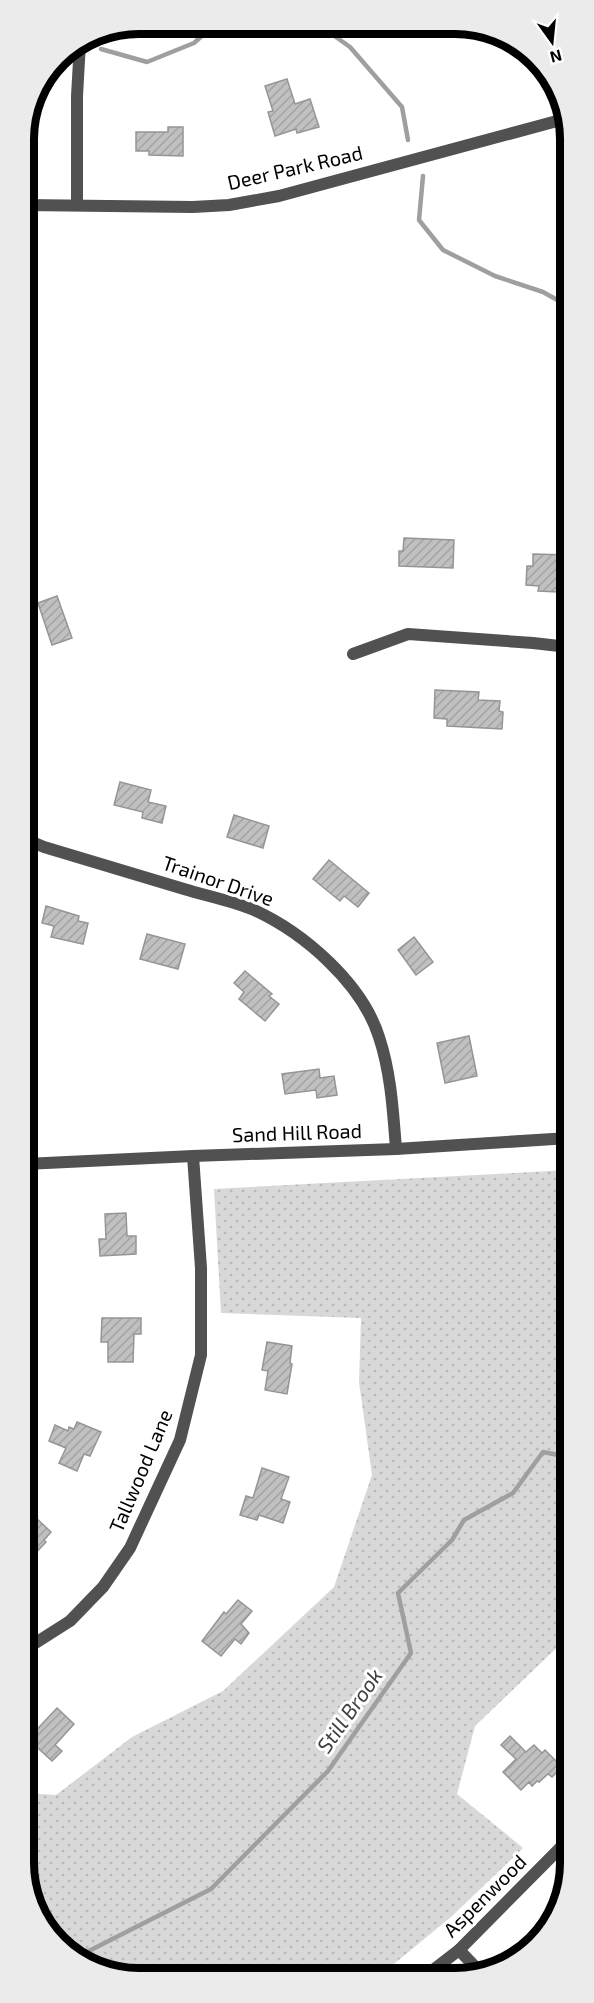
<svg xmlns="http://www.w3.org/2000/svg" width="594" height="2003" viewBox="0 0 594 2003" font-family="'Exo 2',sans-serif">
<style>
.park{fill:url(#park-dots)}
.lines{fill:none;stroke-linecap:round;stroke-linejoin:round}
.stream{stroke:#9f9f9f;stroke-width:4.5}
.building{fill:url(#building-hatch);stroke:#959595;stroke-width:1.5}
.street{stroke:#515151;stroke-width:12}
.labels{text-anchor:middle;stroke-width:6;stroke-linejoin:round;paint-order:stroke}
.street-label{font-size:20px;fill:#000;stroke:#fff}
.water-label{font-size:21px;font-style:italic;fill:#404040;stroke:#fff}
.rim{fill:none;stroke:#000;stroke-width:8}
</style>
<defs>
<pattern id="park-dots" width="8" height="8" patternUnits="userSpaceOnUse" patternTransform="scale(1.5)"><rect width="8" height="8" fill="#d8d8d8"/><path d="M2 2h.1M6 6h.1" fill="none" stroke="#b8b8b8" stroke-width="1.8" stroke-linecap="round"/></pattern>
<pattern id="building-hatch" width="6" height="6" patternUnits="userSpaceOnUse" patternTransform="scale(1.5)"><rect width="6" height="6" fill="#c0c0c0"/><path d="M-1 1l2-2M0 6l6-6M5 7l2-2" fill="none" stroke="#a3a3a3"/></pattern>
</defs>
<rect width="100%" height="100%" fill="#fff"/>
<path class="park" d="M569 1170 570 1635 475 1726 457 1794 523 1848 451 1917 378 1977H117L58 1945 26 1886V1793L56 1795 132 1737 223 1691 334 1587 372 1475 359 1382 361 1318 221 1313 214 1189Z"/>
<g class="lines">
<g class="stream">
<path d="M319 25 350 47 402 107 408 140"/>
<path d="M101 49 147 62 194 43 214 25"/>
<path d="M423 176 419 220 443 250 495 276 543 292 568 306"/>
<path d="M79 1956 211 1889 328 1771 411 1653 398 1593 452 1540 464 1520 513 1493 543 1452 569 1457"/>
</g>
</g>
<g class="building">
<path d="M287 79 295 104 310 99 319 127 297 133 296 129 275 136 268 112 273 111 265 86Z"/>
<path d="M168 127H183V156L149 155V151H136V132H168Z"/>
<path d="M404 538 454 540 453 568 399 566V551H403Z"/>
<path d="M533 554 568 555V588H558V592L538 591 539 586 526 585 527 566H533Z"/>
<path d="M57 596 72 638 52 645 38 603Z"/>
<path d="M435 690 479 692 478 700 500 701 499 711 503 712 502 729 447 726V719L434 718Z"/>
<path d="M120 782 151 790 148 802 166 806 162 823 142 818 143 812 114 805Z"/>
<path d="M234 815 269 826 263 848 227 837Z"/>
<path d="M329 860 369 893 358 907 344 896 340 901 313 879Z"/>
<path d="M46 906 79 916 78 921 88 923 83 944 51 937 54 926 42 923Z"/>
<path d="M147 934 185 944 178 969 140 959Z"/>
<path d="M414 937 433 962 416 975 398 950Z"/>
<path d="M245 971 272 994 269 996 279 1004 265 1021 239 999 244 992 234 983Z"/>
<path d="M469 1036 477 1076 445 1083 437 1043Z"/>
<path d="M319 1069 320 1078 334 1076 337 1095 317 1098 316 1090 285 1094 282 1074Z"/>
<path d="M126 1213 127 1236H136V1254L100 1256 99 1239H106L105 1214Z"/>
<path d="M102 1318H141V1334H134L133 1362H108V1342H101Z"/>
<path d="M267 1342 292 1346 290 1363 292 1364 287 1394 265 1390 268 1371 262 1370Z"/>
<path d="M77 1422 101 1432 90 1456 84 1454 77 1471 59 1463 66 1448 49 1441 55 1425 68 1431 69 1427 74 1429Z"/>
<path d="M262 1468 289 1477 281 1499 290 1502 283 1523 259 1515 257 1520 240 1515 246 1496 253 1498Z"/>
<path d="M34 1516 51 1532 44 1540 46 1542 26 1563V1524Z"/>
<path d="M238 1600 252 1611 241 1624 249 1633 241 1644 235 1639 221 1656 202 1641 224 1612 226 1614Z"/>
<path d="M57 1708 74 1724 55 1745 62 1751 52 1761 28 1739Z"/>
<path d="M510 1736 526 1752 534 1745 542 1753 545 1750 562 1767 552 1777 548 1774 539 1782 537 1781 532 1786 529 1782 521 1790 503 1772 516 1759 501 1745Z"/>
</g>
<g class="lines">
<g class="street">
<path d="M24 205 193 207 229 205 279 196 568 118"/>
<path d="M77 205V96L80 43"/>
<path d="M353 654 408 634 533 643 568 647"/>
<path d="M25 839 44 847C91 861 137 875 184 889 207 896 232 901 254 910 304 933 362 983 379 1037 391 1073 393 1111 396 1149"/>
<path d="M25 1164 193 1156 396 1149 569 1138"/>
<path d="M26 1649 70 1621 103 1587 130 1548 180 1440 201 1355V1268L193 1156"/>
<path d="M459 1950 482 1974"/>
<path d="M424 1977 459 1950 570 1838"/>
</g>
</g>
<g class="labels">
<g class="street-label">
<text transform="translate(295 168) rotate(-13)" y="7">Deer Park Road</text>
<text transform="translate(218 881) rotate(19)" y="7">Trainor Drive</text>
<text transform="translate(297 1133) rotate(-2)" y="7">Sand Hill Road</text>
<text transform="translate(141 1471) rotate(-67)" y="7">Tallwood Lane</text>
<text transform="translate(485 1896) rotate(-45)" y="7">Aspenwood</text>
</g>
<g class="water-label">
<text transform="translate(350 1711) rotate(-55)" y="7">Still Brook</text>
</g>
</g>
<path d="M0 0H594V2003H0ZM139 34H455A105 105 0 0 1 560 139V1863A105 105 0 0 1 455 1968H139A105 105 0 0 1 34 1863V139A105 105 0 0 1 139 34Z" fill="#ebebeb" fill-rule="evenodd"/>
<path class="rim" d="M139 34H455A105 105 0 0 1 560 139V1863A105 105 0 0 1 455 1968H139A105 105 0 0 1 34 1863V139A105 105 0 0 1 139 34Z"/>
<g transform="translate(552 42) rotate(165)" stroke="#ffffff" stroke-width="4.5" paint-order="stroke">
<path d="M0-4.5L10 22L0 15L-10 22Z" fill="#000000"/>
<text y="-9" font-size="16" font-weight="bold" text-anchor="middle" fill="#000000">N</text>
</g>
</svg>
